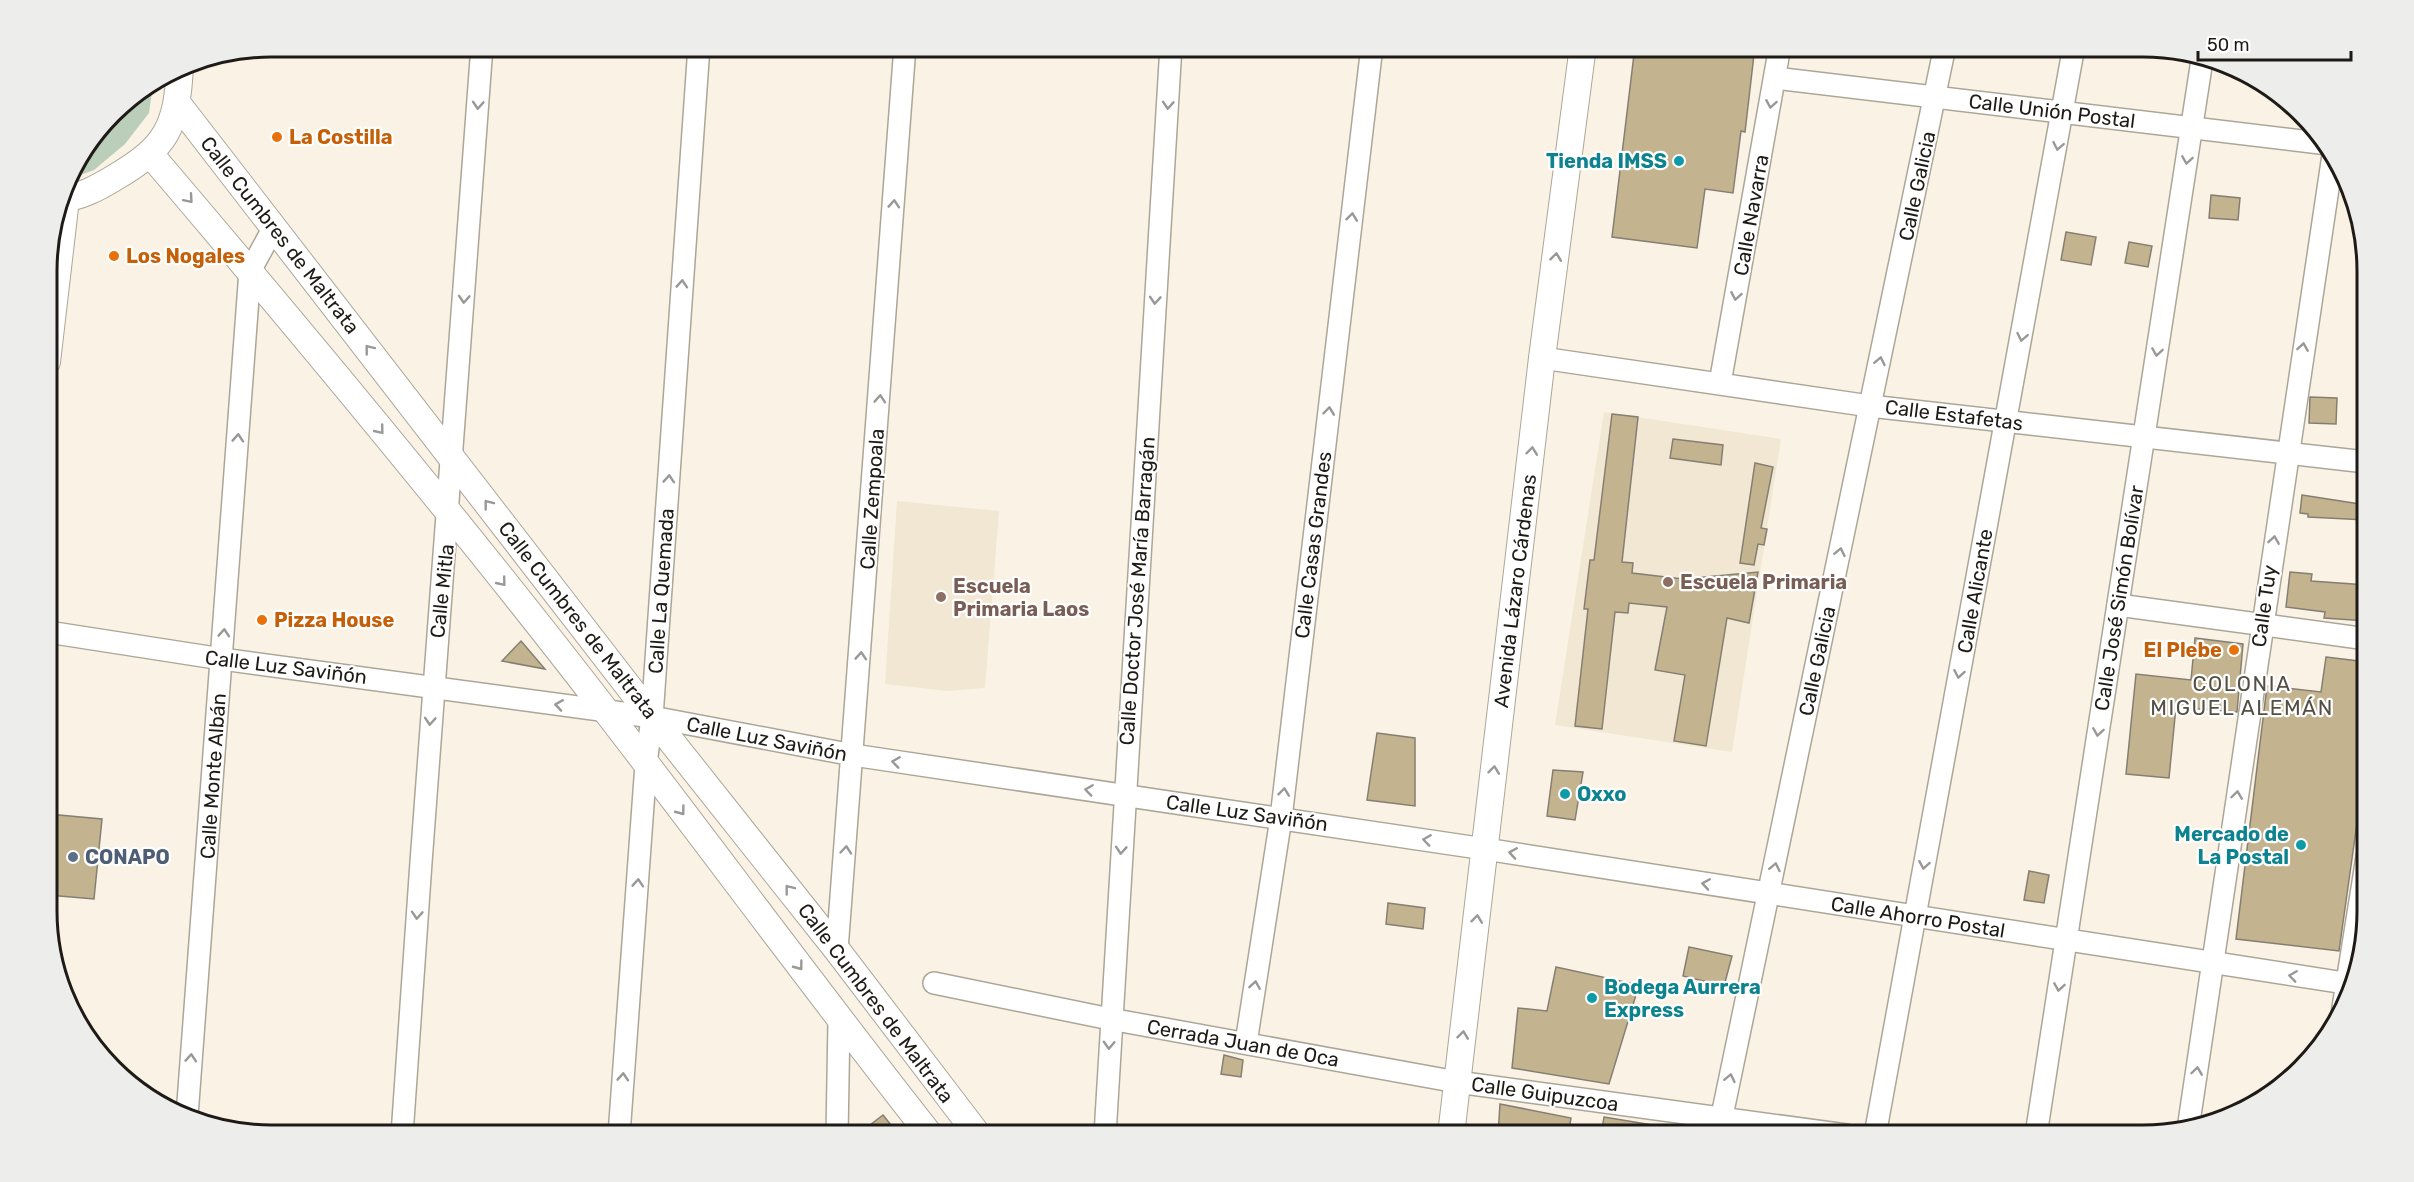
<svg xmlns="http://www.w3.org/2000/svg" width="2414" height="1182" viewBox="0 0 2414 1182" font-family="Rubik,sans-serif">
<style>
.built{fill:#f1e7d2}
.green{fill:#baceba}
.building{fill:#c4b38f;stroke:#857f73;stroke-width:1.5}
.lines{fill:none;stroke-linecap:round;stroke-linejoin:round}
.minor-casing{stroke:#aca699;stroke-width:24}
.major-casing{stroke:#aca699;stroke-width:28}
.minor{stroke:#fff;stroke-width:21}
.major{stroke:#fff;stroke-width:26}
.oneway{stroke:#9a9897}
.food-dot{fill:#e8710a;stroke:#fff;stroke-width:2}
.culture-dot{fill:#0f9aa8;stroke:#fff;stroke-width:2}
.education-dot{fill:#8d6e63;stroke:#fff;stroke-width:2}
.service-dot{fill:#5c6f8a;stroke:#fff;stroke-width:2}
.labels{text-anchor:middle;stroke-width:4.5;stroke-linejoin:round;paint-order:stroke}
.street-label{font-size:20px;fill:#1e1b17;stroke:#fff}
.food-label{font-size:20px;font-weight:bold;fill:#c56008;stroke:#fff;text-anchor:start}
.culture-label{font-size:20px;font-weight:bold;fill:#0d838f;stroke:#fff;text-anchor:end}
.education-label{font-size:20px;font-weight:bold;fill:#785e54;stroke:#fff;text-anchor:start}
.service-label{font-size:20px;font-weight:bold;fill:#4e5e75;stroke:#fff;text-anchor:start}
.neighbourhood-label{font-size:21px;letter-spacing:1.5px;fill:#544f44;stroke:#fff}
.rim{fill:none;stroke:#1e1b17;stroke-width:3}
</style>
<rect width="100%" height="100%" fill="#faf3e5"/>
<g class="built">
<path d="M1604 412 1781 439 1732 752 1555 725Z"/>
<path d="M897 501 999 511 985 688 947 691 885 684Z"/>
</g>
<path class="green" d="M153 84 149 113 125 144 94 170 67 180 70 171 123 102Z"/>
<g class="building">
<path d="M1635 46H1755L1745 132 1741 131 1733 193 1705 189 1697 248 1612 237Z"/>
<path d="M2211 195 2240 198 2238 220 2209 218Z"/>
<path d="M2066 232 2096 237 2091 265 2061 260Z"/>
<path d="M2129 242 2152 246 2148 267 2125 263Z"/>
<path d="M2310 397 2337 398 2336 424 2309 423Z"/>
<path d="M1612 414 1638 417 1622 562 1633 563 1632 573 1683 579 1758 572 1749 623 1727 618 1706 746 1674 741 1685 675 1655 670 1667 607 1629 603 1628 613 1615 612 1602 729 1575 726 1588 609H1584L1590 560H1594Z"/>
<path d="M1673 439 1723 445 1721 465 1670 458Z"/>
<path d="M1755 463 1773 467 1761 528 1767 529 1764 545 1758 544 1754 565 1740 563Z"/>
<path d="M2302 495 2366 505V520L2308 517V514L2300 513Z"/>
<path d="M2290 572 2312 574 2311 581 2367 585V621L2324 618 2325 612 2286 607Z"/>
<path d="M2195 638 2243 644 2237 712 2176 707 2169 778 2126 774 2136 674 2191 680Z"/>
<path d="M521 641 545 669 502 661Z"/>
<path d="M2326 657 2367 662V752L2339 951 2236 939 2267 686 2321 692Z"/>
<path d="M1377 733 1415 738V806L1367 800Z"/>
<path d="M1553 770 1583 772 1575 820 1547 816Z"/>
<path d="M48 814 102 819 94 899 48 895Z"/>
<path d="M2029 871 2049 875 2044 903 2024 900Z"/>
<path d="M1388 903 1425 908 1423 929 1386 924Z"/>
<path d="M1689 947 1732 956 1724 986 1683 976Z"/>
<path d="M1556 967 1639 985 1609 1084 1512 1068 1518 1008 1547 1011Z"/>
<path d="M1224 1055 1243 1060 1241 1077 1221 1074Z"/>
<path d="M1500 1104 1571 1118 1568 1135H1498Z"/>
<path d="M883 1115 899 1135H857Z"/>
<path d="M1604 1117 1658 1126V1135H1601Z"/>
</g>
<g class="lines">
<defs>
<g id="minor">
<path d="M1775 78 2328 144"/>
<path d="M1542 358 1870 406 2366 462"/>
<path d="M1720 383 1780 46"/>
<path d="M2118 605 2367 639"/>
<path d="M48 632 222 659 652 717 853 755 1485 849 2351 984"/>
<path d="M837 950 905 46"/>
<path d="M934 983 1110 1019 1457 1082 1846 1135"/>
<path d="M2342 1014 2367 857"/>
<path d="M1246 1043 1281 818 1372 46"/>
<path d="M187 1116 250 271 274 227"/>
<path d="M2188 1129 2333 155"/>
<path d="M402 1135C426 772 456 410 482 46"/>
<path d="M619 1135 646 764 652 717 699 46"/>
<path d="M837 1135 839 1021"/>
<path d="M1105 1135 1171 46"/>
<path d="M1718 1135 1945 46"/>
<path d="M1875 1135 2074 46"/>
<path d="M2036 1135 2202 60"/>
</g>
<g id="major">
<path d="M178 104 652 717 837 950 978 1135"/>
<path d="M151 155C307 338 462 524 609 715 717 855 821 997 930 1135"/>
<path d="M62 198C80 198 99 187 114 178 167 147 177 127 180 66"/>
<path d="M47 362 66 199"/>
<path d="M1451 1135 1542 358 1583 46"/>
</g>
</defs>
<use href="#minor" class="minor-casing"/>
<use href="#major" class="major-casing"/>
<use href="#minor" class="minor"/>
<use href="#major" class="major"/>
</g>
<defs><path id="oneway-chevron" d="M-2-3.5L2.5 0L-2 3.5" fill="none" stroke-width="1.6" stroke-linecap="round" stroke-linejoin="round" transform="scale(1.5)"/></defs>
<g class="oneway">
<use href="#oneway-chevron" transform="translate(1771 104) rotate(100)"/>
<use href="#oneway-chevron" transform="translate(478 105) rotate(94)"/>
<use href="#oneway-chevron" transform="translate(1168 105) rotate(94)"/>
<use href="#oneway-chevron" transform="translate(2058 146) rotate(101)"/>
<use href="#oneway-chevron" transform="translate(2187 160) rotate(99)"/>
<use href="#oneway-chevron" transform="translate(189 199) rotate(49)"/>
<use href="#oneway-chevron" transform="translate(894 204) rotate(-86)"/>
<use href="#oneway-chevron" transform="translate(1352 217) rotate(-83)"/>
<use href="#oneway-chevron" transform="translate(1556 257) rotate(-83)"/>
<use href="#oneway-chevron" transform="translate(682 284) rotate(-86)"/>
<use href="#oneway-chevron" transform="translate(1736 296) rotate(100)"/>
<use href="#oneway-chevron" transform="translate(464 299) rotate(94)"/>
<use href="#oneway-chevron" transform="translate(1155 300) rotate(94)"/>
<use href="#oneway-chevron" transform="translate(2022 337) rotate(101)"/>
<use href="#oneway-chevron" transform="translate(2303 347) rotate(-81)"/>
<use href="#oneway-chevron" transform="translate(369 349) rotate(-128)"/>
<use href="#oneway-chevron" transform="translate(2157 352) rotate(99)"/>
<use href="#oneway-chevron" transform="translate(1880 361) rotate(-78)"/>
<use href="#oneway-chevron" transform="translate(880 399) rotate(-86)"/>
<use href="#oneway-chevron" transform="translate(1329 411) rotate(-83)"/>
<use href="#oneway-chevron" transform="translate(380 430) rotate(51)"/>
<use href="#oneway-chevron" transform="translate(238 438) rotate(-86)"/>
<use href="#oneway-chevron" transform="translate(1532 451) rotate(-83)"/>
<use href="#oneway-chevron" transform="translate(669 479) rotate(-86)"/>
<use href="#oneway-chevron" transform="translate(488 504) rotate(-128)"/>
<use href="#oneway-chevron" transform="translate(2274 540) rotate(-81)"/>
<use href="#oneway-chevron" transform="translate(1840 552) rotate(-78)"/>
<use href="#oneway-chevron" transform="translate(502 582) rotate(51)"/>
<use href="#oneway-chevron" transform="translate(224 633) rotate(-86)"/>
<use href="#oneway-chevron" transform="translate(861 656) rotate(-86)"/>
<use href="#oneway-chevron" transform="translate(1959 674) rotate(100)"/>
<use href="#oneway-chevron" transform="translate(559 705) rotate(-171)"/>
<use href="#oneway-chevron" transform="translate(430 721) rotate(94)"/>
<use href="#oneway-chevron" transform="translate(2098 732) rotate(99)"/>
<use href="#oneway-chevron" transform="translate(896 762) rotate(-172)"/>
<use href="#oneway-chevron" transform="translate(1494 770) rotate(-83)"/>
<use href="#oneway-chevron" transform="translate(1089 790) rotate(-172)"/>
<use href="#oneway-chevron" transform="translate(1284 792) rotate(-83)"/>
<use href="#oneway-chevron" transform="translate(2237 795) rotate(-82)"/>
<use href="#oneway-chevron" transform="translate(681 811) rotate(53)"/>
<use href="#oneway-chevron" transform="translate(1427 840) rotate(-172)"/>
<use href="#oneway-chevron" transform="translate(846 850) rotate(-85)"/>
<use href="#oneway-chevron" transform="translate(1121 850) rotate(94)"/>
<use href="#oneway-chevron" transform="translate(1513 853) rotate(-171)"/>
<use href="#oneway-chevron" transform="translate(1924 865) rotate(100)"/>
<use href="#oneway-chevron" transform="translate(1775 867) rotate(-78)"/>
<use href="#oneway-chevron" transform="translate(638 883) rotate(-86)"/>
<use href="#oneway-chevron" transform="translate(1706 884) rotate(-171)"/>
<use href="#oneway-chevron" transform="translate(789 889) rotate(-128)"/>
<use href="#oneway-chevron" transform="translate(417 915) rotate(94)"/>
<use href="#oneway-chevron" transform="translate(1477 919) rotate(-83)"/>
<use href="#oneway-chevron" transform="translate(799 966) rotate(53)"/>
<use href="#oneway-chevron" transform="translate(2293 976) rotate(-172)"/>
<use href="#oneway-chevron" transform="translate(1255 985) rotate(-81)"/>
<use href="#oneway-chevron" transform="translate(2059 987) rotate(99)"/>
<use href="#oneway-chevron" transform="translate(1463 1035) rotate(-83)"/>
<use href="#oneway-chevron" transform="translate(1109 1045) rotate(92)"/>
<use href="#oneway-chevron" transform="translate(191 1058) rotate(-86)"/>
<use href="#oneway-chevron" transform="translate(2197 1071) rotate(-82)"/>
<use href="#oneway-chevron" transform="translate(623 1077) rotate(-86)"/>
<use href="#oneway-chevron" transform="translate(1730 1078) rotate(-78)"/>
</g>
<g class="food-dot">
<circle cx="277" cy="137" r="6"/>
<circle cx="114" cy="256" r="6"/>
<circle cx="262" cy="620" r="6"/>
<circle cx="2234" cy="650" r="6"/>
</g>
<g class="culture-dot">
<circle cx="1679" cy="161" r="6"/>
<circle cx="1565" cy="794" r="6"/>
<circle cx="2301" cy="845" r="6"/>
<circle cx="1592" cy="998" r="6"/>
</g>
<g class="education-dot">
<circle cx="1668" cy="582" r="6"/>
<circle cx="941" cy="597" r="6"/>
</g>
<circle class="service-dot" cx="73" cy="857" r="6"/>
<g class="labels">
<g class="street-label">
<text transform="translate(2052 111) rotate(7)" y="7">Calle Unión Postal</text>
<text transform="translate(1917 186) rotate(-78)" y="7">Calle Galicia</text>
<text transform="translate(1751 215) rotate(-80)" y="7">Calle Navarra</text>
<text transform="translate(280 235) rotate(52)" y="7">Calle Cumbres de Maltrata</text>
<text transform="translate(1954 415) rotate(7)" y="7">Calle Estafetas</text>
<text transform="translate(872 499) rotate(-86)" y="7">Calle Zempoala</text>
<text transform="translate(1313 545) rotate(-83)" y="7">Calle Casas Grandes</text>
<text transform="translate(442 591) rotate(-84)" y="7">Calle Mitla</text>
<text transform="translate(661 591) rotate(-86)" y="7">Calle La Quemada</text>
<text transform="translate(1137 591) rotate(-86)" y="7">Calle Doctor José María Barragán</text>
<text transform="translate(1515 591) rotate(-83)" y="7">Avenida Lázaro Cárdenas</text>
<text transform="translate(1975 591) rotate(-80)" y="7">Calle Alicante</text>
<text transform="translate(2119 598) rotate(-81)" y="7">Calle José Simón Bolívar</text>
<text transform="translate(2264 606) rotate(-82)" y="7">Calle Tuy</text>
<text transform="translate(578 620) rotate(52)" y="7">Calle Cumbres de Maltrata</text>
<text transform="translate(1817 661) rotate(-78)" y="7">Calle Galicia</text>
<text transform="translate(286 667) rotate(7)" y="7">Calle Luz Saviñón</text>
<text transform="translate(767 739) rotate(11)" y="7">Calle Luz Saviñón</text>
<text transform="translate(213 776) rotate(-86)" y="7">Calle Monte Albán</text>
<text transform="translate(1247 813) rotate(8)" y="7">Calle Luz Saviñón</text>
<text transform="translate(1918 917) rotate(9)" y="7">Calle Ahorro Postal</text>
<text transform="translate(876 1003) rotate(53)" y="7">Calle Cumbres de Maltrata</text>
<text transform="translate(1243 1043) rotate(10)" y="7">Cerrada Juan de Oca</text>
<text transform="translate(1545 1094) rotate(8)" y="7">Calle Guipuzcoa</text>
</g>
<g class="food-label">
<text x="289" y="144">La Costilla</text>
<text x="126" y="263">Los Nogales</text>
<text x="274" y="627">Pizza House</text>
<text x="2222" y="657" text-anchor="end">El Plebe</text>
</g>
<g class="culture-label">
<text x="1667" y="168">Tienda IMSS</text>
<text x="1577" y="801" text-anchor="start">Oxxo</text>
<text x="2289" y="841">Mercado de<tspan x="2289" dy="23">La Postal</tspan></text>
<text x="1604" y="994" text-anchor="start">Bodega Aurrera<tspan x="1604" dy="23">Express</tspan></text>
</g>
<g class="education-label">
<text x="1680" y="589">Escuela Primaria</text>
<text x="953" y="593">Escuela<tspan x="953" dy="23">Primaria Laos</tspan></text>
</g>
<g class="service-label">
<text x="85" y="864">CONAPO</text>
</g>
<g class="neighbourhood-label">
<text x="2242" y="691">COLONIA<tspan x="2242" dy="24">MIGUEL ALEMÁN</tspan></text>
</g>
</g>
<path d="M0 0H2414V1182H0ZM271 57H2143A214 214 0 0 1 2357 271V911A214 214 0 0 1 2143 1125H271A214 214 0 0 1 57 911V271A214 214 0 0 1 271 57Z" fill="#ededec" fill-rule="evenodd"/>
<path class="rim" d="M271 57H2143A214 214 0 0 1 2357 271V911A214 214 0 0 1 2143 1125H271A214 214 0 0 1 57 911V271A214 214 0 0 1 271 57Z"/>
<path d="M2198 51v9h153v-9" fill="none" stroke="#1e1b17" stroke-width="3"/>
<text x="2207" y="51" font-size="18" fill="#1e1b17" stroke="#ffffff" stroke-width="4.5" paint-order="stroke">50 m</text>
</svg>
